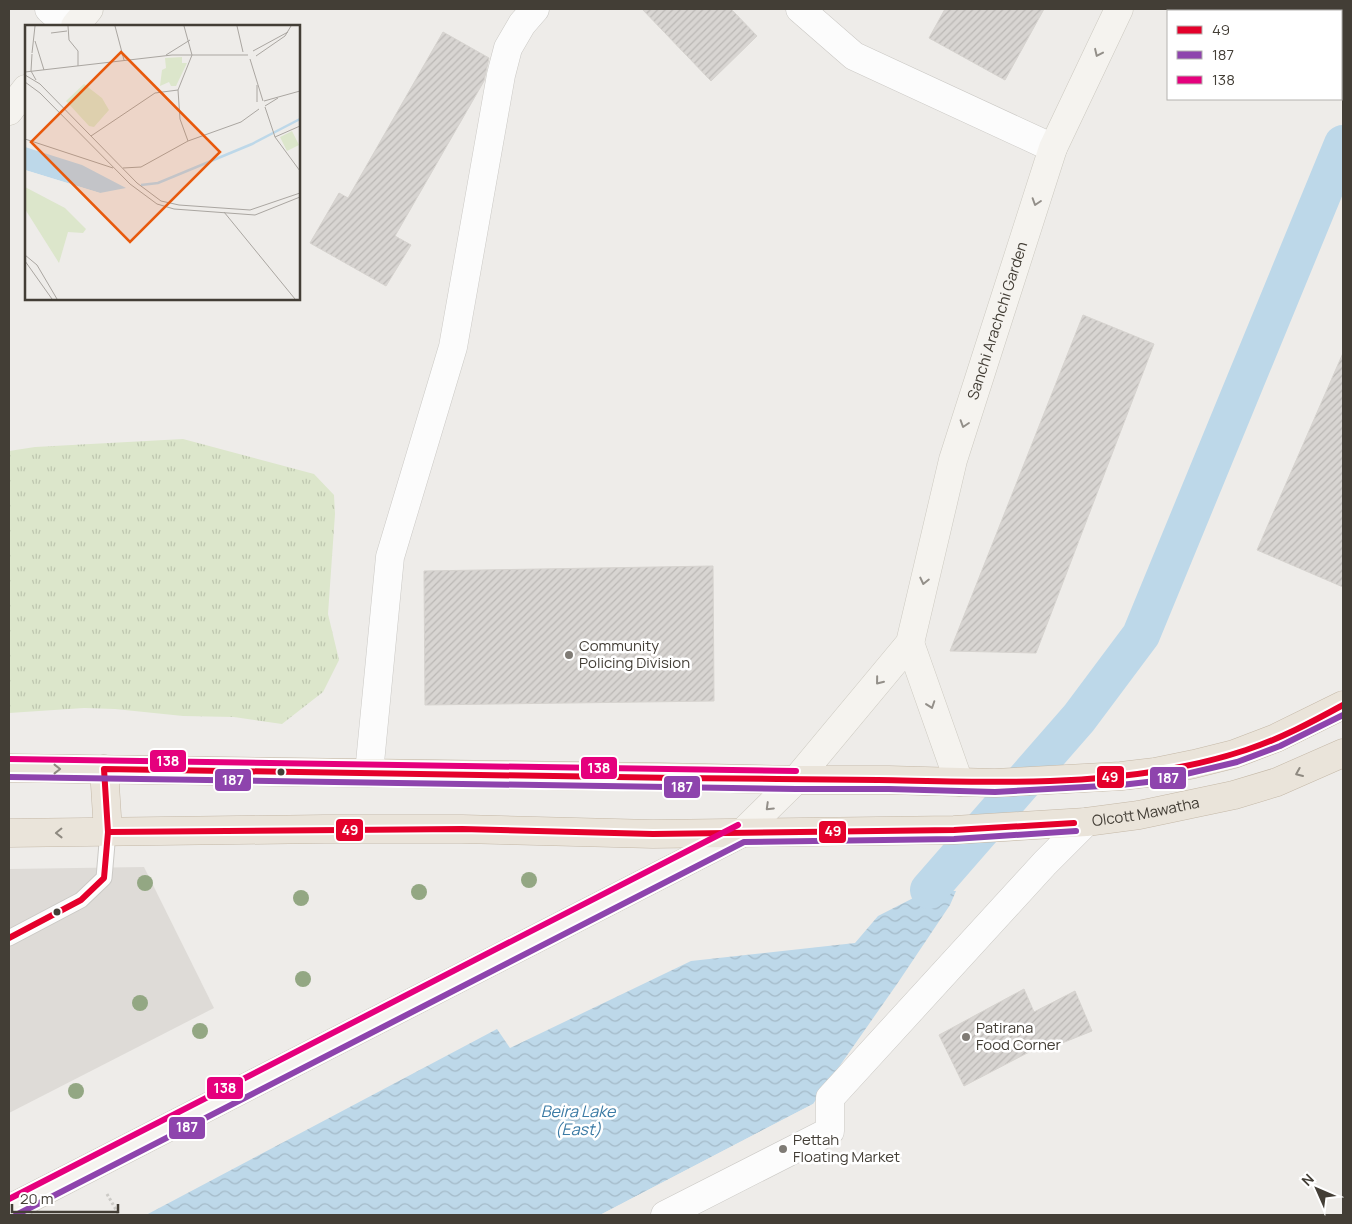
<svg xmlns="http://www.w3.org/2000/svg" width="1352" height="1224" viewBox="0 0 1352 1224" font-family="Manrope,sans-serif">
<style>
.industrial{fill:#dedbd7}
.park{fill:url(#park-tufts)}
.water{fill:url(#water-waves)}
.pier{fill:#eeece9}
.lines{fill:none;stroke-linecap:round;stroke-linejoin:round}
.canal{stroke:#bdd8e9;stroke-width:38}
.building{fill:url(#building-hatch);stroke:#d6d3cf}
.lane-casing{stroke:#cbc9c5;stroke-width:17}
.street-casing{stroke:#cbc9c5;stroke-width:29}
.secondary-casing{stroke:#ccc9c0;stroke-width:29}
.highway-casing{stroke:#c4b8a7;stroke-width:29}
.path{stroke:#cccac6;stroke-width:3;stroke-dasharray:2.5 2.5;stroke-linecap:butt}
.lane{stroke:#fcfcfc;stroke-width:15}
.street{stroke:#fcfcfc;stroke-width:28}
.secondary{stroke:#f5f3ef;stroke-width:28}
.highway{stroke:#eae4da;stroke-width:28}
.bus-1-casing{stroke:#fff;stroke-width:10}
.bus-2-casing{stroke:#fff;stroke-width:10}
.bus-3-casing{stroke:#fff;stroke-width:10}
.bus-1{stroke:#e4002b;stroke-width:6}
.bus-2{stroke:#8e44ad;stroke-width:6}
.bus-3{stroke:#e5007d;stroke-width:6}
.tree{fill:#93a783}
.oneway{stroke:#938f89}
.oneway2{stroke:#8e8980}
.poi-dot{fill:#7f7b75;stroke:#fff;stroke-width:2}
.bus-dot{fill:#433e36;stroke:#fff;stroke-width:2}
.labels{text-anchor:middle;stroke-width:5;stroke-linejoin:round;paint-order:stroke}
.street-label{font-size:15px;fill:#433e36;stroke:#fff}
.poi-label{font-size:15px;fill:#433e36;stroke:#fff;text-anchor:start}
.water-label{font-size:16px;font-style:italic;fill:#3a7aa4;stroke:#fff}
.inset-river{fill:none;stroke:#bdd8e9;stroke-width:2.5}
.inset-road{fill:none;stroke:#aaa6a1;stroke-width:1}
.view{fill:#e8590c;fill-opacity:0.15;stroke:#e8590c;stroke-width:2.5}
.inset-edge{fill:none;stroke:#433e36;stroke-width:2.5}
.line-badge{stroke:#fff;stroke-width:2}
.badge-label{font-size:14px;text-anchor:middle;font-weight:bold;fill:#fff}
</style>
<defs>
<pattern id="park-tufts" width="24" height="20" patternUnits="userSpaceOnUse" patternTransform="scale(1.25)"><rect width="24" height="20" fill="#dce6cb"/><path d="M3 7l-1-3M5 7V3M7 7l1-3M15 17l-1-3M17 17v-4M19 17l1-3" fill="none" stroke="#bec6af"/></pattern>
<pattern id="water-waves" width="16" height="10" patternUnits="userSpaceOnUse" patternTransform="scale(1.25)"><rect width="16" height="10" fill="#bdd8e9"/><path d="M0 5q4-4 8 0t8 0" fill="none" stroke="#a4bac8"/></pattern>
<pattern id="building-hatch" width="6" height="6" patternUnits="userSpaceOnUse" patternTransform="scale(1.25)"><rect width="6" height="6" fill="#d8d5d2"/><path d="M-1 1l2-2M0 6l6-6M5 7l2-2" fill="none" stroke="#bbb8b5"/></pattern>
</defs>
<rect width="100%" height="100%" fill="#eeece9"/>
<path class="industrial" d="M144 867 214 1008 9 1113V869Z"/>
<path class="park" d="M183 439 314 474 334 495 335 514 328 614 339 660 323 692 282 724 234 717 183 716 115 709 84 708 9 713V451L35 447Z"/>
<path class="water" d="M929 890 956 891 950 905 897 984 813 1104 600 1215H146L497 1029 510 1048 691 961 855 943 878 916Z"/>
<path class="pier" d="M813 1104 814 1106 605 1215H600Z"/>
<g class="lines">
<path class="canal" d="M929 890 1079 718 1141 635 1343 144"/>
</g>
<g class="building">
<path d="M642 9H731L757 36 711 81Z"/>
<path d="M945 9H1044L1005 80 929 38Z"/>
<path d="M443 32 489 58 484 81 395 236 411 245 386 286 310 243 339 193 348 198Z"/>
<path d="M1083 315 1154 344 1036 653 950 651Z"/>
<path d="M1343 353V587L1257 550Z"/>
<path d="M713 566 714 701 425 705 424 571Z"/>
<path d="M1024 989 1034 1012 1075 991 1092 1031 1057 1045 1054 1039 964 1086 939 1035Z"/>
</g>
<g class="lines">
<defs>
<path id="lane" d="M9 938 81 900 104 878 108 832"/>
<g id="street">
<path d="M49 9 68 26"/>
<path d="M800 9 854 56 1053 148"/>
<path d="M369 773 390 557 453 347 501 75 508 48 522 24 535 9"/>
<path d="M665 1215 830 1131V1098L1045 863 1086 822"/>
</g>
<g id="secondary">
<path d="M75 26 89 9"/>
<path d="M9 111 26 89"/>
<path d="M910 643 959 782"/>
<path id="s1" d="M9 1209 742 833 796 780 910 643 953 460 1053 148 1119 9"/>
</g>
<g id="highway">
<path d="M9 768 660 777 796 780H889L995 783 1121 776 1155 772 1194 764 1234 754 1276 738 1343 705"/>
<path d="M104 769 108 832"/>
<path id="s2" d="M9 833 324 829H462L653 834 954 830 1086 822 1139 815 1234 795 1277 782 1343 753"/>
</g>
</defs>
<use href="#lane" class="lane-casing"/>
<use href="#street" class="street-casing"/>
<use href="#secondary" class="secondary-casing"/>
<use href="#highway" class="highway-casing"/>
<path class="path" d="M107 1194 119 1215"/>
<use href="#lane" class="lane"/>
<use href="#street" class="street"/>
<use href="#secondary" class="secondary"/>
<use href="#highway" class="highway"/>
<defs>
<g id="bus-1">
<path d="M108 832 462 829 653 834 954 830 1074 823"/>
<path d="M9 938 81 900 104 878 108 832 104 769C295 772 486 775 677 778 744 779 811 779 878 780 1000 782 1128 789 1246 750 1280 739 1312 722 1343 705"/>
</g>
<g id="bus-2">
<path d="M9 777 796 789H889L995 792 1121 785 1156 781 1237 762 1280 746 1343 715"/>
<path d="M16 1215 744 842 954 839 1076 831"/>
</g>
<g id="bus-3">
<path d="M9 759 796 771"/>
<path d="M9 1199 738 825"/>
</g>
</defs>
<use href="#bus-1" class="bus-1-casing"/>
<use href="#bus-2" class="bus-2-casing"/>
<use href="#bus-3" class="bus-3-casing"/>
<use href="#bus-1" class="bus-1"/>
<use href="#bus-2" class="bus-2"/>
<use href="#bus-3" class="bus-3"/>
</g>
<g class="tree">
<circle cx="529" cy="880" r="8"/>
<circle cx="145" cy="883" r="8"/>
<circle cx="419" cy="892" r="8"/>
<circle cx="301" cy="898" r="8"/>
<circle cx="303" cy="979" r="8"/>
<circle cx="140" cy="1003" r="8"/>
<circle cx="200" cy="1031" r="8"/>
<circle cx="76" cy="1091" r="8"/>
</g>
<defs><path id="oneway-chevron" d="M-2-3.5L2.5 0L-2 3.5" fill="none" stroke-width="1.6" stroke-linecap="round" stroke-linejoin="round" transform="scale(1.25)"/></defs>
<g class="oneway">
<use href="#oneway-chevron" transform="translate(1098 53) rotate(115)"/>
<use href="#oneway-chevron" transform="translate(1036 202) rotate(108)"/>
<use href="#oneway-chevron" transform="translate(964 424) rotate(108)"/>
<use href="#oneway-chevron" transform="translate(924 581) rotate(103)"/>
<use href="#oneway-chevron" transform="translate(879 681) rotate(129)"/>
<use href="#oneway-chevron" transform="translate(931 705) rotate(71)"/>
<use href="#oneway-chevron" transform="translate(769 807) rotate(136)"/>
</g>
<g class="oneway2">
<use href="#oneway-chevron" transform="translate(57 769)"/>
<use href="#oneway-chevron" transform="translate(1299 773) rotate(157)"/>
<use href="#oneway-chevron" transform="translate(59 833) rotate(179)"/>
</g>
<g class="poi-dot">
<circle cx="569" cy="655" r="5"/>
<circle cx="966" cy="1037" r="5"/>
<circle cx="783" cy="1149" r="5"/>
</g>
<g class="bus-dot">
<circle cx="281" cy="772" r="4.5"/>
<circle cx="57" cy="912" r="4.5"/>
</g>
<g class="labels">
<g class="street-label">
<text dy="5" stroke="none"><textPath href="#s1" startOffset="1412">Sanchi Arachchi Garden</textPath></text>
<text dy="5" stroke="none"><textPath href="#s2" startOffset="1138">Olcott Mawatha</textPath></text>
</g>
<g class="poi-label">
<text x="579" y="651">Community<tspan x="579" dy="17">Policing Division</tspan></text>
<text x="976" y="1033">Patirana<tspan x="976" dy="17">Food Corner</tspan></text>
<text x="793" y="1145">Pettah<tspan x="793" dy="17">Floating Market</tspan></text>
</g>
<g class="water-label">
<text x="578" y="1117">Beira Lake<tspan x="578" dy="18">(East)</tspan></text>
</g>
</g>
<g transform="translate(25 25)">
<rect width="275" height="275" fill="#eeece9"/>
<path d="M0 162 40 183 61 204 58 208 43 207 34 238 0 184Z" fill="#dce6cb"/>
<path d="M157 32V38H162L151 61H146L144 57 135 61 137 45 141 43 140 33ZM59 59 77 73 84 85 69 102 64 101 41 76ZM267 106 274 120 262 126 255 112Z" fill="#dce6cb"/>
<path d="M0 122 57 140 101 163 75 168 0 145Z" fill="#bdd8e9"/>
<path d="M0 145 75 168 74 171 0 148Z" fill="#eeece9"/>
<path class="inset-river" d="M116 160 133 158 227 119 275 94"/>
<path class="inset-road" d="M43 1 44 15 53 26V41M90 1 99 35M159 1 167 30 153 65 155 94 163 116M212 1 218 27M26 8 42 6M10 16 19 45M228 26 263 7M7 28 10 1M7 29 6 46 11 55M141 30 165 15M231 31 260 11 266 1M225 34 238 76M0 47 147 30H223M0 50 15 59 112 158 136 176 154 180 225 185 275 168M0 57 15 68 105 159 132 179 149 184 230 190 275 172M239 76 275 66M232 77V60M240 81 253 73M240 82 250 112 275 146M66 111 130 68 153 65M250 112 275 101M0 114 88 143M98 143 116 142 163 116 216 97 234 84M199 187 270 274M0 230 12 240 32 274M0 236 27 274"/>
<path class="view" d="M96 27 195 127 105 217 6 117Z"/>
<rect width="275" height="275" class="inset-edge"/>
</g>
<g class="line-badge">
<rect x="149" y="749" width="38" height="24" rx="5" fill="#e5007d"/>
<rect x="580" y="756" width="38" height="24" rx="5" fill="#e5007d"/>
<rect x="1096" y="765" width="29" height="24" rx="5" fill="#e4002b"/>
<rect x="1149" y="766" width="38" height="24" rx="5" fill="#8e44ad"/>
<rect x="214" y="768" width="38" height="24" rx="5" fill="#8e44ad"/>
<rect x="663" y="775" width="38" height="24" rx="5" fill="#8e44ad"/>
<rect x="335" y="818" width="29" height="24" rx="5" fill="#e4002b"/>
<rect x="818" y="820" width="29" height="24" rx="5" fill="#e4002b"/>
<rect x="206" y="1076" width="38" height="24" rx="5" fill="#e5007d"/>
<rect x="168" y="1116" width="38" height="24" rx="5" fill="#8e44ad"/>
</g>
<g class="badge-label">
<text x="168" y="766">138</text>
<text x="599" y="773">138</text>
<text x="1110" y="782">49</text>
<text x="1168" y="783">187</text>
<text x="233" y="785">187</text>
<text x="682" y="792">187</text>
<text x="350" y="835">49</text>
<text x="833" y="836">49</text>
<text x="225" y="1093">138</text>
<text x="187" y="1132">187</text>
</g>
<rect width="1352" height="1224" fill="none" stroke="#433e36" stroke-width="20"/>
<rect x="1167" y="10" width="175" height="90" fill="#ffffff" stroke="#b4b2af"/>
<rect x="1177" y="26" width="25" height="8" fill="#e4002b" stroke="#b4b2af"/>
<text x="1212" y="35" font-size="15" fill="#433e36">49</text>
<rect x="1177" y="51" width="25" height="8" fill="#8e44ad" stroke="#b4b2af"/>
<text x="1212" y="60" font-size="15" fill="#433e36">187</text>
<rect x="1177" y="76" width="25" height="8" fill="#e5007d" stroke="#b4b2af"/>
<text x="1212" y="85" font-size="15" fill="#433e36">138</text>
<g transform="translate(1317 1189) rotate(315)" stroke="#ffffff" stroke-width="4" paint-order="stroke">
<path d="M0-4L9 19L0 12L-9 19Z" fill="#433e36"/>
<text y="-8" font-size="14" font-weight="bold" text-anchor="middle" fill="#433e36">N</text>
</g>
<path d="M12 1204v8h106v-8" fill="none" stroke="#433e36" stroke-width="2.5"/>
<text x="20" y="1204" font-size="15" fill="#433e36" stroke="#ffffff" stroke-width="4" paint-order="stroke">20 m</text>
</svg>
